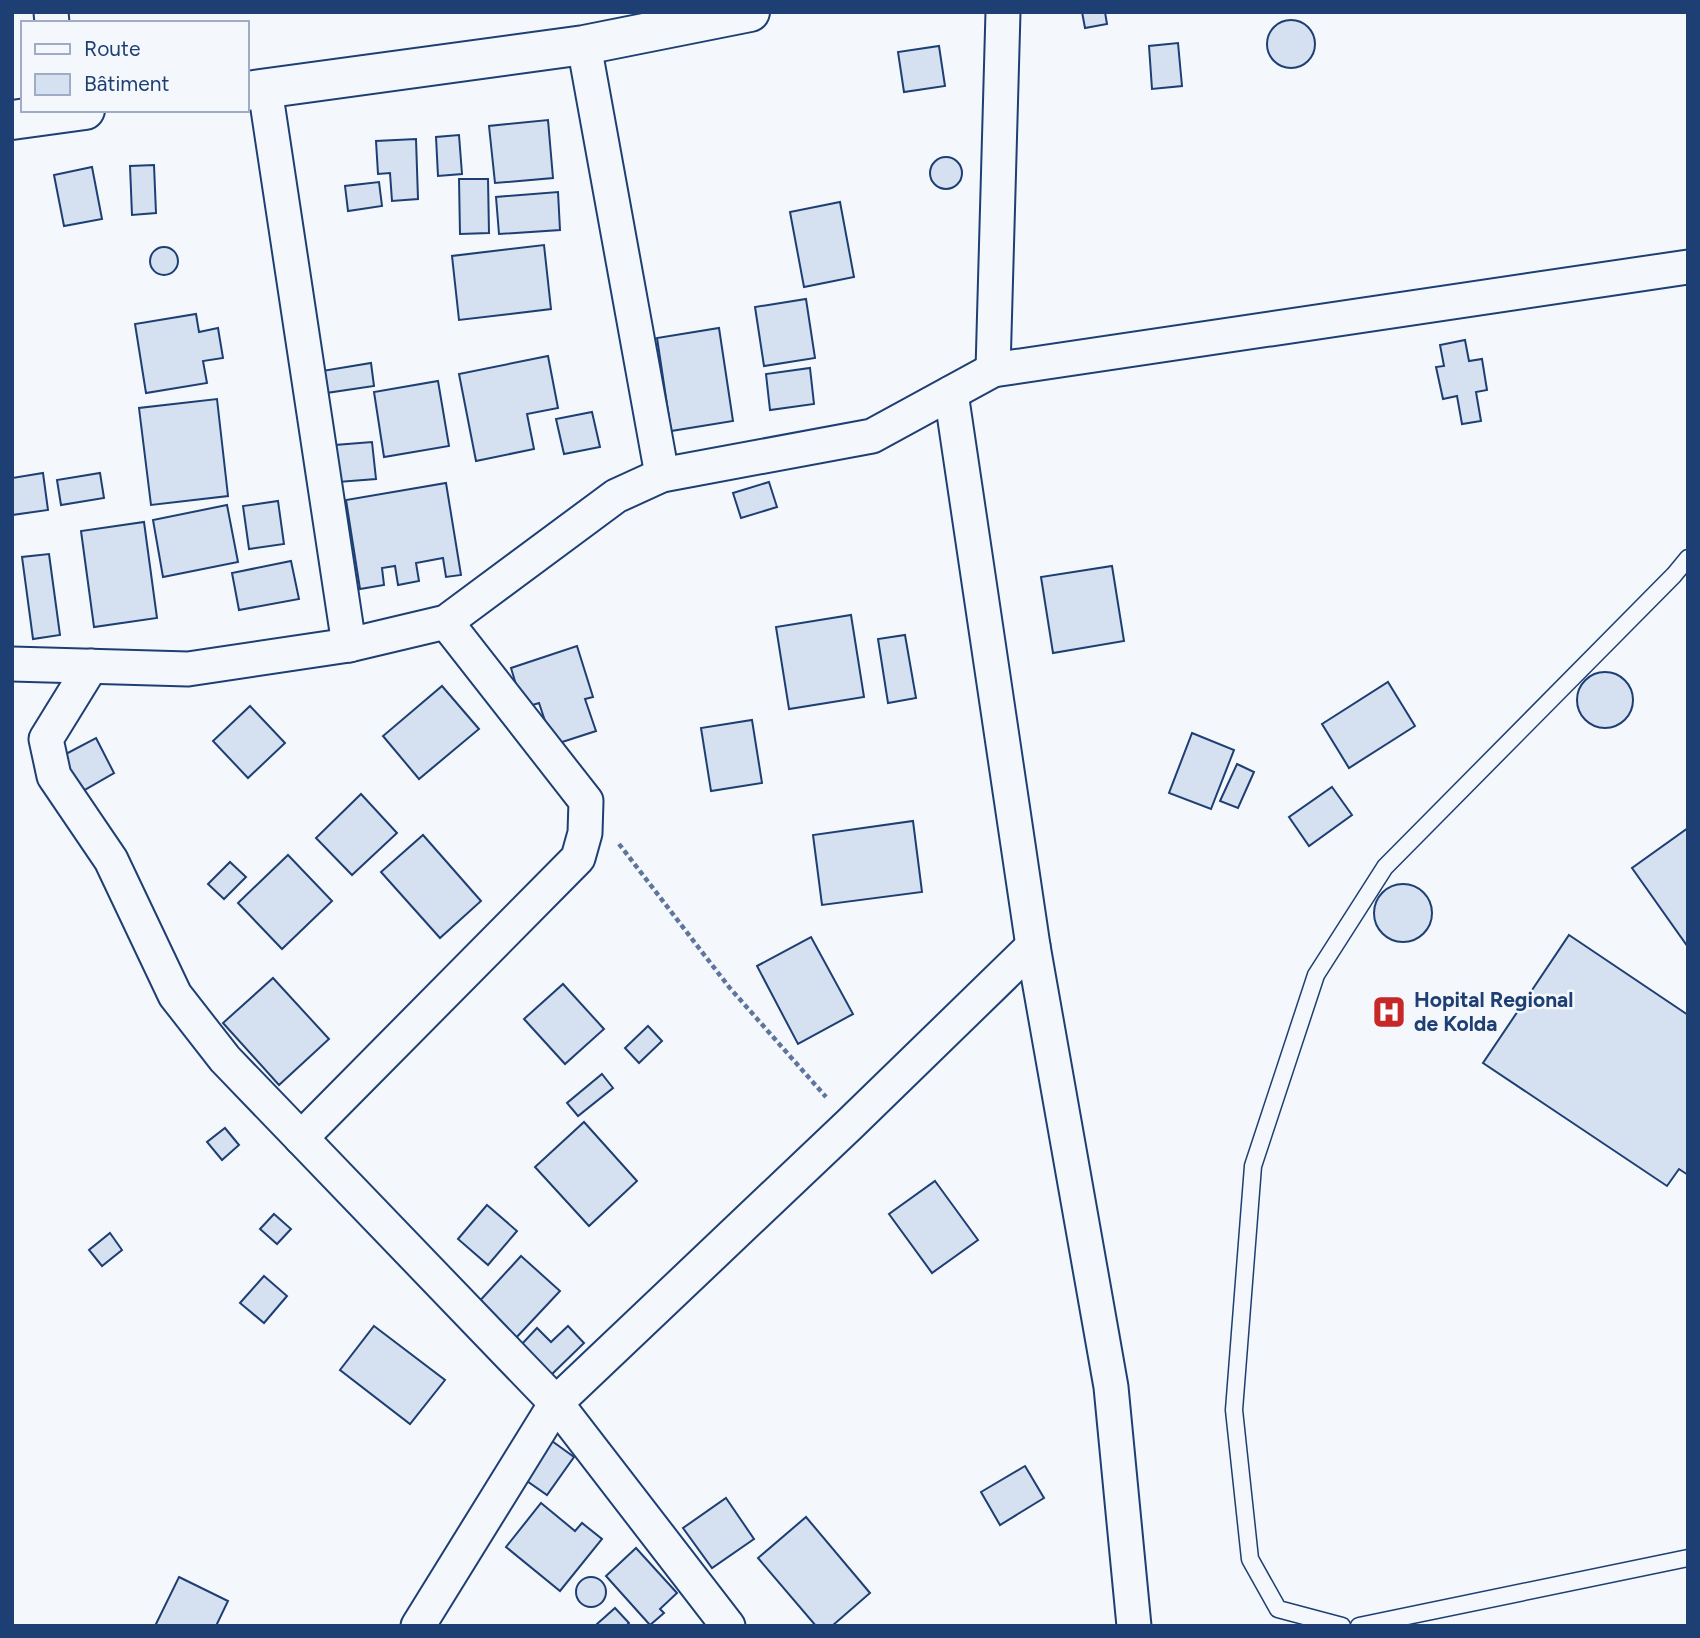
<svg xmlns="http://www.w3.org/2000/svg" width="1700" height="1638" viewBox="0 0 1700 1638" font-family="Figtree,sans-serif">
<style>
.building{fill:#d5e0f0;stroke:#1d3f73;stroke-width:2}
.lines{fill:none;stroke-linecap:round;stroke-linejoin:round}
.lane-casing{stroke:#1d3f73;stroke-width:19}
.street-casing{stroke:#1d3f73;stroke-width:37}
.primary-casing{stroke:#1d3f73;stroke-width:42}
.path{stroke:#5e769c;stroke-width:4.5;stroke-dasharray:5 3.5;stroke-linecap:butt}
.lane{stroke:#f4f7fb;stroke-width:16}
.street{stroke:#f4f7fb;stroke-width:33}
.primary{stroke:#f4f7fb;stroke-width:38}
.labels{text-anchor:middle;stroke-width:5;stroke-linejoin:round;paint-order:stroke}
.poi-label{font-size:21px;font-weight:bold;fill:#1d3f73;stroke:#f4f7fb;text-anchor:start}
</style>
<rect width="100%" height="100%" fill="#f4f7fb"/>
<g class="building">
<path d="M1082 12H1105L1107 24 1085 28Z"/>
<circle cx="1291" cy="44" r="24"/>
<path d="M1178 43 1182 86 1152 89 1149 46Z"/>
<path d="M939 46 945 86 904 92 898 52Z"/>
<path d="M548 120 553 178 495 183 489 126Z"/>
<path d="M459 135 462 174 438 176 436 137Z"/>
<path d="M416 139 418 199 392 201 390 173 378 174 376 141Z"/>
<circle cx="946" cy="173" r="16"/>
<path d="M154 165 156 213 132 215 130 166Z"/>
<path d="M92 167 102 219 64 226 54 175Z"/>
<path d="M459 179H488L489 233 460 234Z"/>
<path d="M379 182 382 206 348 211 345 186Z"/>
<path d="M558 192 560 230 499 234 496 197Z"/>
<path d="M840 202 854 277 804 287 790 212Z"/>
<path d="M544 245 551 309 459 320 452 256Z"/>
<circle cx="164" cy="261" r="14"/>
<path d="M806 299 815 358 764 366 755 307Z"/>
<path d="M196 314 199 332 218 328 223 358 203 361 207 383 146 393 135 324Z"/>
<path d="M719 328 733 421 671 431 657 338Z"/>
<path d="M1465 340 1469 361 1482 359 1487 390 1476 392 1481 421 1462 424 1457 396 1443 399 1436 367 1444 366 1440 345Z"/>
<path d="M548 356 558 408 527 414 534 449 476 461 459 374Z"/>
<path d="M371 363 374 386 326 393 322 371Z"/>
<path d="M810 368 814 404 770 410 766 374Z"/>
<path d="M438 381 449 446 384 457 374 392Z"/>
<path d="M217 399 228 496 151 505 139 408Z"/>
<path d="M592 412 600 447 564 454 556 419Z"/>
<path d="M372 442 376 479 338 482 335 445Z"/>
<path d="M43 473 48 510 12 515V478Z"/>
<path d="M100 473 104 498 61 505 57 480Z"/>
<path d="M769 482 777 507 741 518 733 493Z"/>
<path d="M446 483 461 575 446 577 443 558 416 563 419 581 398 585 395 566 382 568 384 585 360 589 346 500Z"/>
<path d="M278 501 284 544 249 549 243 506Z"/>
<path d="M227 505 238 562 163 577 153 520Z"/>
<path d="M144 522 157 618 94 627 81 531Z"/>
<path d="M49 554 60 635 33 639 22 557Z"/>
<path d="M291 561 299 599 239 610 232 573Z"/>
<path d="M1112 566 1124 641 1053 653 1041 577Z"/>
<path d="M851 615 864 697 789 709 776 627Z"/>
<path d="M905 635 916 698 888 703 878 639Z"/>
<path d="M577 646 593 697 585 699 596 731 553 745 539 703 523 708 511 668Z"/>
<circle cx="1605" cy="700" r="28"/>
<path d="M1388 682 1415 726 1349 768 1322 724Z"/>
<path d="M442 686 479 729 419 779 383 736Z"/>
<path d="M250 706 285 743 248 778 213 741Z"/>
<path d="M752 720 762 783 711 791 701 728Z"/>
<path d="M1192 733 1234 750 1211 809 1169 793Z"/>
<path d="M96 738 114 773 81 792 62 756Z"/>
<path d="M1237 764 1254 772 1238 808 1220 801Z"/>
<path d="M1332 787 1352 815 1309 846 1289 817Z"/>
<path d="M361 794 397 833 352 875 316 838Z"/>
<path d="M913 821 922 892 822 905 813 835Z"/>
<path d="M1688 828V947L1632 868Z"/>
<path d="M423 835 481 901 440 938 381 872Z"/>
<path d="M288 855 332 901 282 949 238 903Z"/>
<path d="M230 862 246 877 224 899 208 884Z"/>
<circle cx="1403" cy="913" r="29"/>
<path d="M1569 935 1688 1015V1175L1679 1169 1667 1186 1483 1063Z"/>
<path d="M811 937 853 1014 798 1044 757 966Z"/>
<path d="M273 978 329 1039 279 1085 223 1023Z"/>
<path d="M563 984 604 1029 565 1064 524 1019Z"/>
<path d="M648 1026 662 1041 639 1063 625 1048Z"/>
<path d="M602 1074 613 1088 578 1116 567 1103Z"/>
<path d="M584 1122 637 1181 589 1226 535 1167Z"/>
<path d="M225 1128 239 1145 222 1160 207 1142Z"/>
<path d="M935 1181 978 1240 932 1273 889 1214Z"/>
<path d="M487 1205 517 1231 488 1265 458 1239Z"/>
<path d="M274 1214 291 1229 277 1244 260 1229Z"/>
<path d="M110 1233 122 1250 102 1266 89 1250Z"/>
<path d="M521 1256 560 1291 514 1340 476 1305Z"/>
<path d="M264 1276 287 1296 264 1323 240 1303Z"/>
<path d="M374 1326 445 1380 410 1424 340 1370Z"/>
<path d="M568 1326 584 1343 550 1376 520 1346 537 1328 551 1342Z"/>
<path d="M545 1436 574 1457 547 1495 517 1474Z"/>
<path d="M1025 1466 1044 1498 1000 1525 981 1492Z"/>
<path d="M726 1498 754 1539 712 1568 683 1528Z"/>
<path d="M541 1503 575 1531 582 1523 602 1539 560 1591 506 1547Z"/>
<path d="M806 1517 870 1593 832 1626H816L758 1558Z"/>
<path d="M636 1548 677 1593 660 1609 664 1613 650 1625 606 1576Z"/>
<circle cx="591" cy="1592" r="15"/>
<path d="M179 1577 228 1601 216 1626H155Z"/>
<path d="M615 1608 629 1623 626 1626H599L597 1624Z"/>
</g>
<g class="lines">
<defs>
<g id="lane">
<path d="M1342 1626 1278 1609 1250 1559 1234 1410 1253 1166 1316 975 1385 867 1674 575 1688 558"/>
<path d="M1359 1626 1688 1558"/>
</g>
<g id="street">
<path d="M51 12 52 23"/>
<path d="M584 45 662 475"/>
<path d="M265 89 349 645"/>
<path d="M993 370 1003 12"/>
<path d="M951 393 1033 946 1111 1387 1134 1626"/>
<path d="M12 664 188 669 349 645 446 622 616 496 662 475 872 436 993 370 1688 267"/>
<path d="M91 666 46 739 54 776 111 860 175 995 225 1059 556 1403 728 1626"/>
<path d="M301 1138 578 858 585 833 586 801 446 622"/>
<path d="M418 1626 556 1403 850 1124 1033 946"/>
</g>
<g id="primary">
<path d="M247 91 584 45 750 12"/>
<path d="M12 120 85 110"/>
</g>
</defs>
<use href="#lane" class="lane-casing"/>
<use href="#street" class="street-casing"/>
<use href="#primary" class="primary-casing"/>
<path class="path" d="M619 844 729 987 826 1097"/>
<use href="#lane" class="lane"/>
<use href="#street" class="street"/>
<use href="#primary" class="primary"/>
</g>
<defs>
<symbol id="hospital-square" viewBox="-11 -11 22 22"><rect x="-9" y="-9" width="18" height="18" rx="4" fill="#c62828" stroke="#f4f7fb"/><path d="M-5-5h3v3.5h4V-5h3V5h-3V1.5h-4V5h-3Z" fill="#fff"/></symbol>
</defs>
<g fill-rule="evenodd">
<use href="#hospital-square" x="1370" y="993" width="38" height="38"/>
</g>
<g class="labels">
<g class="poi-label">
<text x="1414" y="1007">Hopital Regional<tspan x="1414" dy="24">de Kolda</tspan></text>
</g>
</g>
<rect width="1700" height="1638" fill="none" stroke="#1d3f73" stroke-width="28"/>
<rect x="21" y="21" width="228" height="91" fill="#f4f7fb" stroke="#9eadc5" stroke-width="2"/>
<rect x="35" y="44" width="35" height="10" fill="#f4f7fb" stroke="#9eadc5" stroke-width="2"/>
<text x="84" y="56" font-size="21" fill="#1d3f73">Route</text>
<rect x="35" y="74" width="35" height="21" fill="#d5e0f0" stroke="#9eadc5" stroke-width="2"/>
<text x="84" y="91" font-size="21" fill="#1d3f73">Bâtiment</text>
</svg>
